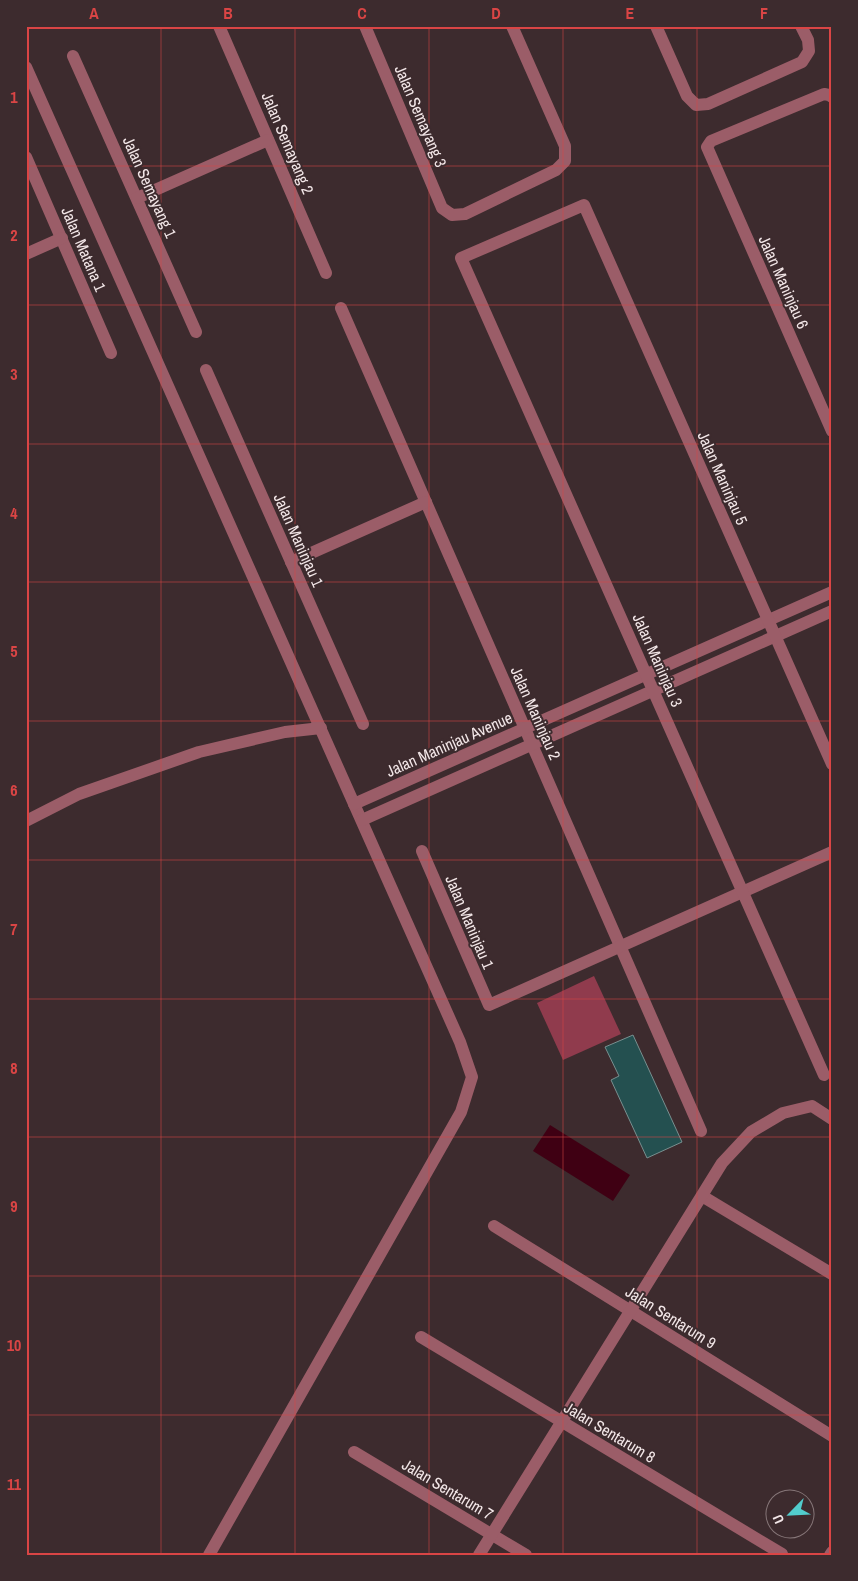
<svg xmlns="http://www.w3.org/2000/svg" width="858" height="1581" viewBox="0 0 858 1581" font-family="'Archivo Narrow',sans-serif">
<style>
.green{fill:#903b4d}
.water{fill:#3f0013}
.building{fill:#245050;stroke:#788f8f}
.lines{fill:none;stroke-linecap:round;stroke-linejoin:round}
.street{stroke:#9b5d68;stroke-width:12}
.grid{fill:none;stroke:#da4545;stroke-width:1;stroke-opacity:0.55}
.labels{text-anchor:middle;stroke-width:4;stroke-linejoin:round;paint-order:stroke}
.street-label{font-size:16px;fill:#f3e7e8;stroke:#3d2b2e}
.neatline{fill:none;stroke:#da4545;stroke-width:2}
.grid-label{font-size:16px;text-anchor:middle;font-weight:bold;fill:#da4545}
</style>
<rect width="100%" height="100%" fill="#3d2b2e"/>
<path class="green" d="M594 976 621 1034 563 1060 537 1003Z"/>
<path class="water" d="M550 1125 630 1175 613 1201 533 1151Z"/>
<path class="building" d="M633 1035 682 1142 647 1158 611 1080 619 1076 605 1047Z"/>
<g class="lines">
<g class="street">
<path d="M219 26 326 273"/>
<path d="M365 26 442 208 452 215 465 214 556 170 565 161V146L512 26"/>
<path d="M656 26 687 96 696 105 708 104 802 62 809 51 808 40 801 26"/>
<path d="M73 56 196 332"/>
<path d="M26 67 460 1042 472 1077 461 1112 209 1555"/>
<path d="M832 97 829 95 824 94 711 141 707 147 832 431"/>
<path d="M26 157 111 353"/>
<path d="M137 198 268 140"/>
<path d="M26 254 62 238"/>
<path d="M341 308 701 1131"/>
<path d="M206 370 363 724"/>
<path d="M291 562 426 502"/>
<path d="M354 804 832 592"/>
<path d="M362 820 832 611"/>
<path d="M26 821 79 794 199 752 285 732 321 728"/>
<path d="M422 851 489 1005 832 852"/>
<path d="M824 1075 461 258 584 205 832 764"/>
<path d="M702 1196 832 1274"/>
<path d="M494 1226 832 1436"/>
<path d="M421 1337 782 1554"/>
<path d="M354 1452 526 1555"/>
<path d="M479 1555 722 1163 751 1132 783 1113 812 1106 832 1119"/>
<path d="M830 1555 832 1552"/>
</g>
</g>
<path class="grid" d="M161 26V1555M295 26V1555M429 26V1555M563 26V1555M697 26V1555M26 166H832M26 305H832M26 444H832M26 582H832M26 721H832M26 860H832M26 999H832M26 1137H832M26 1276H832M26 1415H832"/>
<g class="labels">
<g class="street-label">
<text transform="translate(421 116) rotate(67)" y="6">Jalan Semayang 3</text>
<text transform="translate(288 143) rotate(67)" y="6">Jalan Semayang 2</text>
<text transform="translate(150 187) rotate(66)" y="6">Jalan Semayang 1</text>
<text transform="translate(84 249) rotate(67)" y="6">Jalan Matana 1</text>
<text transform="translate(784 282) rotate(66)" y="6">Jalan Maninjau 6</text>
<text transform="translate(723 478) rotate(66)" y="6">Jalan Maninjau 5</text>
<text transform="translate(299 540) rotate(66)" y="6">Jalan Maninjau 1</text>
<text transform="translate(658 660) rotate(66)" y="6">Jalan Maninjau 3</text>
<text transform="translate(536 713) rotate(66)" y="6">Jalan Maninjau 2</text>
<text transform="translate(449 744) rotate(-24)" y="6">Jalan Maninjau Avenue</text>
<text transform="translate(470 922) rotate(67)" y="6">Jalan Maninjau 1</text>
<text transform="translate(671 1317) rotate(32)" y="6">Jalan Sentarum 9</text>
<text transform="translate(610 1432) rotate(31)" y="6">Jalan Sentarum 8</text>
<text transform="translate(448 1489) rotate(31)" y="6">Jalan Sentarum 7</text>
</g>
</g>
<rect width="858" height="1581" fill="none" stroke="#3d2b2e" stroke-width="55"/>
<g transform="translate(790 1514) rotate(246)"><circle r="24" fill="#3d2b2e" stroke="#867678"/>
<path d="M0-4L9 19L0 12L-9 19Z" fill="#52cdcd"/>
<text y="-8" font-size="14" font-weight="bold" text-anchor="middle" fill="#f3e7e8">U</text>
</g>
<rect x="28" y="28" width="802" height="1526" class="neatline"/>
<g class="grid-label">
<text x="94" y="19">A</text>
<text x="228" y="19">B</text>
<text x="362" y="19">C</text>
<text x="496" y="19">D</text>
<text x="630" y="19">E</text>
<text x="764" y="19">F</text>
<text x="14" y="103">1</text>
<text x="14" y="241">2</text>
<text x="14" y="380">3</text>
<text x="14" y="519">4</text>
<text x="14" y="657">5</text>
<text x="14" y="796">6</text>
<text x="14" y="935">7</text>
<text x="14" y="1074">8</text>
<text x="14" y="1212">9</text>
<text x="14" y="1351">10</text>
<text x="14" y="1490">11</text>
</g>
</svg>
